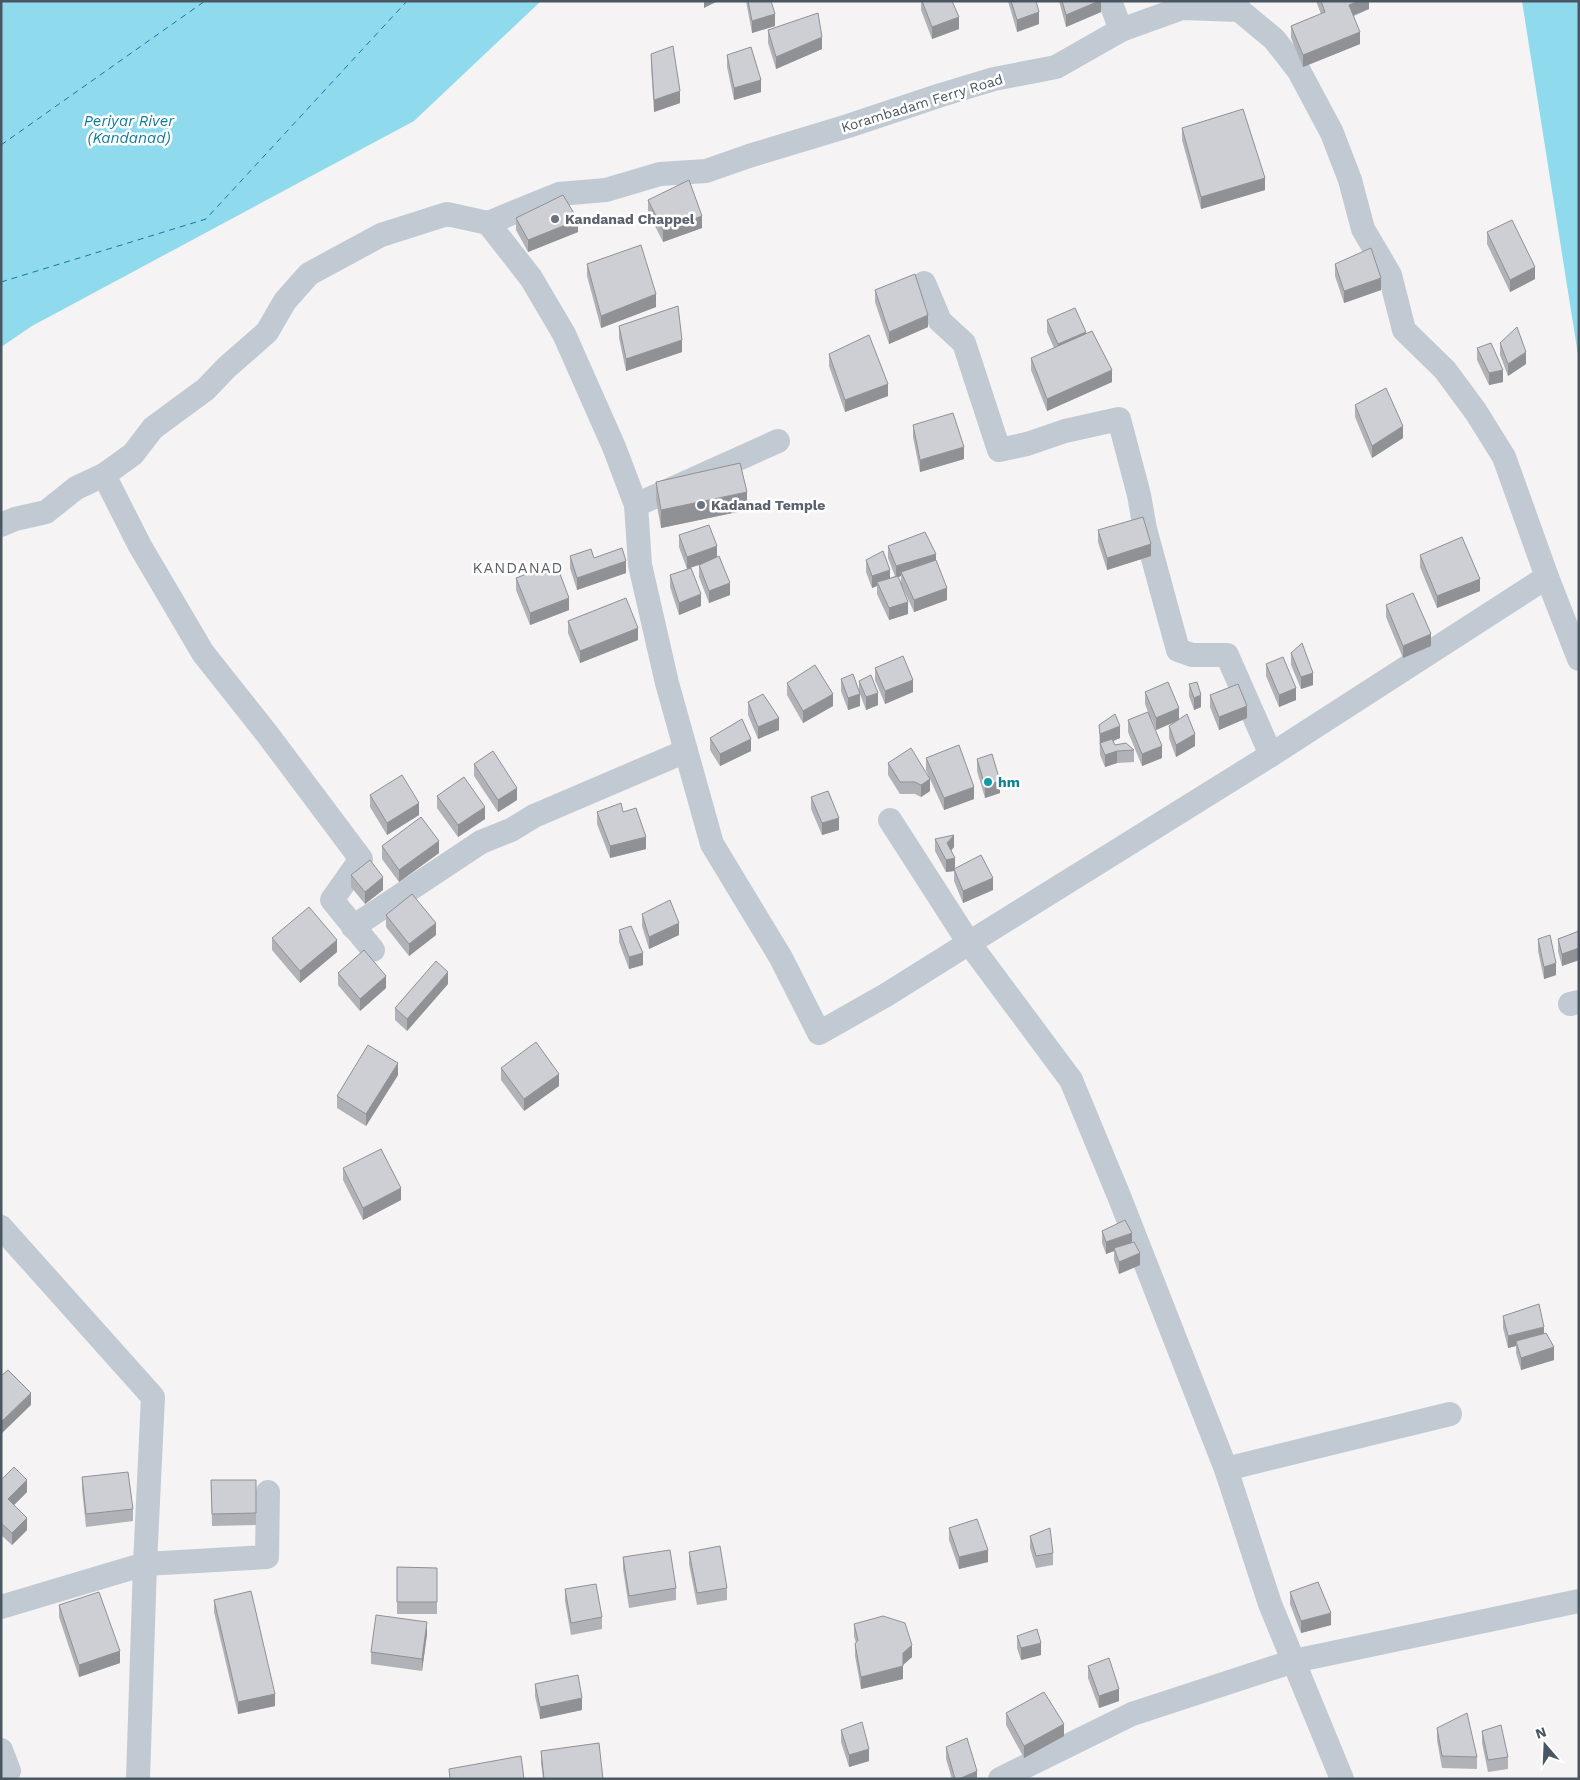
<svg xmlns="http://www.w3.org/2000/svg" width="1580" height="1780" viewBox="0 0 1580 1780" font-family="'Work Sans',sans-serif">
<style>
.water{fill:#90daee}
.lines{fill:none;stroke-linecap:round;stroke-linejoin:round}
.ferry{stroke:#0c7c9b;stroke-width:1;stroke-dasharray:6 5;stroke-linecap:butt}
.street{stroke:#c1cad2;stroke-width:24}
.wall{fill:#b0b2b7;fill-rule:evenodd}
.shaded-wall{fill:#909195}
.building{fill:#cdcfd5;stroke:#909195}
.worship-dot{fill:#6b7280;stroke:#fff;stroke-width:2}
.culture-dot{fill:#0f9aa8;stroke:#fff;stroke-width:2}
.labels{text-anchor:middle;stroke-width:5;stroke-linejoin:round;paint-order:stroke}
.street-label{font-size:14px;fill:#4a5661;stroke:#fff}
.worship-label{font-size:14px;font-weight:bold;fill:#5b616d;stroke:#fff;text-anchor:start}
.culture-label{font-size:14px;font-weight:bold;fill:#0d838f;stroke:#fff;text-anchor:start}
.water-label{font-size:15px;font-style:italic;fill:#0c7c9b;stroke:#fff}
.neighbourhood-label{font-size:15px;letter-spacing:1px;fill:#5f6368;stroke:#fff}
</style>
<rect width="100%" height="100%" fill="#f5f3f3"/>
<g class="water">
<path d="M1 1H541L414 121 32 326 1 347Z"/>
<path d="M1522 1H1579V361Z"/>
</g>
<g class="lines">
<g class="ferry">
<path d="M1 145 205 1"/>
<path d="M1 282 206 219 407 1"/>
</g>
<g class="street">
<path d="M1110 1 1121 30"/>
<path d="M488 223 559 194 606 190 660 174 706 171 749 156 848 126 941 95 994 79 1056 67 1121 30 1182 8 1239 10 1274 39 1299 71 1332 133 1350 180 1363 229 1390 275 1404 330 1445 370 1476 412 1504 457 1547 577"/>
<path d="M924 283 940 321 964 343 999 450 1027 444 1065 431 1119 419 1139 495 1145 529 1178 650 1192 655H1227L1271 755"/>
<path d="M104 475 140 546 203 653 268 735 361 859 332 900 373 950"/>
<path d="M636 505 778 441"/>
<path d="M1 525 15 519 46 512 76 488 104 475 133 454 153 428 206 389 226 368 267 332 285 301 309 274 381 235 447 214 488 223 531 278 564 334 614 447 636 505 640 565 667 683 712 844 781 958 819 1033 886 995 969 943 1071 1080 1119 1196 1226 1469 1270 1604 1342 1779"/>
<path d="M890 820 969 943 1271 755 1547 577 1579 659"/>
<path d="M353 927 481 842 511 830 534 816 686 751"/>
<path d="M1570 1004 1579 1002"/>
<path d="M1 1227 153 1397 145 1564 1 1607"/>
<path d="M1226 1469 1450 1414"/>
<path d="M1 1750 9 1771"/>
<path d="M138 1779 145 1564 267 1557 268 1492"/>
<path d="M1000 1779 1132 1714 1294 1661 1579 1601"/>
</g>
</g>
<g class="wall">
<path d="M746 1H771L775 26 752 33Z"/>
<path d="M921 1H952L959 29 932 39 921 10Z"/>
<path d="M1008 1H1036L1039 24 1017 32Z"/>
<path d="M1059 1H1101V12L1066 27Z"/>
<path d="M1316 1H1369V9L1354 16 1360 44 1303 67 1291 38V26L1321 14Z"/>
<path d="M768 30 822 49 776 69 768 43Z"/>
<path d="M651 54 680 103 654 112 651 66Z"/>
<path d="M727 55 761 92 734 100 727 67Z"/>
<path d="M1182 128 1265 190 1201 209 1182 140Z"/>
<path d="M648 200 702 228 663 242 648 212Z"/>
<path d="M516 218 578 232 528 252 516 230Z"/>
<path d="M1487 232 1535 279 1510 292 1487 244Z"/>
<path d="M587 264 656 307 601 328 587 276Z"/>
<path d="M1335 264 1381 290 1344 303 1335 276Z"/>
<path d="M875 290 928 327 889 344 875 302Z"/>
<path d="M1047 320 1086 334 1112 382 1047 411 1031 370V358L1054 348 1047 332Z"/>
<path d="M619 326 682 352 626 371 619 338Z"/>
<path d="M1500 343 1526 364 1508 376 1500 355Z"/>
<path d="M1477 348 1503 382 1489 385 1477 360Z"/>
<path d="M829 354 888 396 845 412 829 366Z"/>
<path d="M1355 405 1403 438 1372 458 1355 417Z"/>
<path d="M913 425 964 459 920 472 913 437Z"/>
<path d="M656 482 747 510 661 528 656 500Z"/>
<path d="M1098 530 1151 556 1107 570 1098 542Z"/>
<path d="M679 535 717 557 730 595 709 603 699 577V565L687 569 679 547Z"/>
<path d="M888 546 936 561 947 600 914 612 901 584 908 614 889 620 877 594V586L872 588 866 572V560L890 578 895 576 888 558ZM901 576V584L898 577Z"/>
<path d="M1420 555 1480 591 1437 608 1420 567Z"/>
<path d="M570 556 594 558 626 573 577 590 570 568Z"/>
<path d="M670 575 701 606 679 615 670 587Z"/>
<path d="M516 578 569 610 530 625 516 590Z"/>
<path d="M1386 605 1431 646 1403 658 1386 617Z"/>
<path d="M568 621 638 640 580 663 568 633Z"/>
<path d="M1291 653 1313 685 1301 689 1291 665Z"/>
<path d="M1266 664 1296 700 1279 707 1266 676Z"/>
<path d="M875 668 913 692 885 704 875 680Z"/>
<path d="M841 679 859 693V681L878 705 866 710 860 694V706L848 710 841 691Z"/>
<path d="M787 683 833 706 803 723 787 695Z"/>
<path d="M1189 684 1201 707 1194 710 1189 696Z"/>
<path d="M1145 692 1179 719 1195 746 1176 757 1169 738V726L1177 721 1156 730 1151 717 1162 758 1142 766 1128 732V720L1148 712 1145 704Z"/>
<path d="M1210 695 1247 718 1219 730 1210 707Z"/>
<path d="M748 702 779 730 758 739 748 715Z"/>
<path d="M1099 725 1120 738 1113 741 1115 745 1134 750V762L1117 763 1105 767 1100 755Z"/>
<path d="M710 738 751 751 720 766 710 750Z"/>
<path d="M926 758 974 799 944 810 926 770Z"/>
<path d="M977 759 1000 793 985 798 977 771Z"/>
<path d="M888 763 930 791 921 797 915 794H900L888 775Z"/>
<path d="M474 764 517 800 498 812 474 776Z"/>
<path d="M370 795 419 815 387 835 370 807Z"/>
<path d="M437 796 485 819 458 837 437 808Z"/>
<path d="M811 797 839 830 822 835 811 809Z"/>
<path d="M597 812H623L646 849 610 858 597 824Z"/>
<path d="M935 839 954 847 951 851 955 869 993 890 963 903 954 881V871L946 872 935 851Z"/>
<path d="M382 846 439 853 399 882 382 859Z"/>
<path d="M351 875 383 890 365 904 351 887Z"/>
<path d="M642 914 679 935 649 949 642 926Z"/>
<path d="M386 915 436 935 409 956 386 927Z"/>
<path d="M619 930 643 965 629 969 619 942Z"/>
<path d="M1579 931V960L1562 966 1558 951V939Z"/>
<path d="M272 938 337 952 300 983 272 950Z"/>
<path d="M1538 939 1556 975 1544 979 1538 951Z"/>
<path d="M338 973 386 988 360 1011 338 985Z"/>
<path d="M448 984 407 1031 395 1020V1008Z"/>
<path d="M501 1068 559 1086 524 1111 501 1080Z"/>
<path d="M398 1075 366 1126 337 1108V1096Z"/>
<path d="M343 1168 401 1200 363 1220 343 1180Z"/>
<path d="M1102 1231 1140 1265 1119 1274 1114 1260V1251L1106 1254 1102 1243Z"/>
<path d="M1503 1316 1544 1334 1554 1360 1521 1370 1516 1353V1346L1508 1348 1503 1328Z"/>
<path d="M82 1477 133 1509V1521L86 1527 82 1489Z"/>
<path d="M1 1480 27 1492 14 1505 27 1530 12 1545 1 1535Z"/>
<path d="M211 1480H256V1525L212 1526Z"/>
<path d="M949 1528 988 1562 959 1569 949 1540Z"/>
<path d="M1030 1536 1053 1553V1565L1036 1568 1030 1548Z"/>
<path d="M689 1552 727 1588V1600L697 1605 689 1564Z"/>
<path d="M623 1557 676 1588V1600L629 1608 623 1569Z"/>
<path d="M397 1567 437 1568V1614H397Z"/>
<path d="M565 1589 602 1617V1629L571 1635 565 1601Z"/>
<path d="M1290 1592 1331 1625 1301 1633 1290 1604Z"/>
<path d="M214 1600 275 1706 238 1714 214 1612Z"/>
<path d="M59 1605 120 1663 79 1677 59 1617Z"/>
<path d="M854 1624 912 1657 903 1665V1679L861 1689 855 1656V1644L856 1643 854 1636Z"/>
<path d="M427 1634 422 1671 371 1664V1652Z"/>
<path d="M1017 1636 1041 1655 1021 1660 1017 1648Z"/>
<path d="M1088 1666 1119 1701 1099 1708 1088 1678Z"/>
<path d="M535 1684 582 1710 540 1719 535 1696Z"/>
<path d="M1006 1713 1064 1736 1024 1758 1006 1725Z"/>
<path d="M1437 1728 1477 1757V1769L1442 1768 1437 1740Z"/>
<path d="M841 1730 869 1761 849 1767 841 1742Z"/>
<path d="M1482 1731 1508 1757V1769L1488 1772 1482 1743Z"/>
<path d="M946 1747 977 1779H952L946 1759Z"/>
<path d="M541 1751 603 1779H543L541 1763Z"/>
</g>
<g class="shaded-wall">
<path d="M704 1H718L704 8Z"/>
<path d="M1099 1H1101V12L1066 27V15Z"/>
<path d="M1359 1H1369V9L1349 17V5Z"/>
<path d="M1039 12V24L1017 32V20Z"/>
<path d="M775 14V26L752 33V21Z"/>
<path d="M959 17V29L932 39V27Z"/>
<path d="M1360 32V44L1303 67V55Z"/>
<path d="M822 37V49L776 69V57Z"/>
<path d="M761 80V92L734 100V88Z"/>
<path d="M680 91V103L654 112V100Z"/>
<path d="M1265 178V190L1201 209V197Z"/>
<path d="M702 216V228L663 242V230Z"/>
<path d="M578 220V232L528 252V240Z"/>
<path d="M1535 267V279L1510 292V280Z"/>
<path d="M1381 278V290L1344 303V291Z"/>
<path d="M656 294V307L601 328V316Z"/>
<path d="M928 315V327L889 344V332Z"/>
<path d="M1086 332V344L1058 356V344Z"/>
<path d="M682 340V352L626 371V359Z"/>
<path d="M1526 352V364L1508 376V364Z"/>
<path d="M1112 370V382L1047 411V399Z"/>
<path d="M1503 370V382L1489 385V373Z"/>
<path d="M888 384V396L845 412V400Z"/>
<path d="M1403 426V438L1372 458V446Z"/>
<path d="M964 447V459L920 472V460Z"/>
<path d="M747 492V510L661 528V510Z"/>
<path d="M1151 544V556L1107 570V558Z"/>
<path d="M717 546V558L687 569V557Z"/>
<path d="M936 554V566L901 572V576L896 578V566Z"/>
<path d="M626 561V573L577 590V578Z"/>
<path d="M890 570V582H877V586L872 588V576Z"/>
<path d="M1480 579V591L1437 608V596Z"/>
<path d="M730 583V595L709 603V591Z"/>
<path d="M947 588V600L914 612V600Z"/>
<path d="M701 594V606L679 615V603Z"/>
<path d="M569 598V610L530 625V613Z"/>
<path d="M908 602V614L889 620V608Z"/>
<path d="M638 628V640L580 663V651Z"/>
<path d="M1431 634V646L1403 658V646Z"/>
<path d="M1313 673V685L1301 689V677Z"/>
<path d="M913 680V692L885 704V691Z"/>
<path d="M1296 688V700L1279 707V695Z"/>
<path d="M878 693V705L866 710V697Z"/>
<path d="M833 694V706L803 723V711Z"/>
<path d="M860 694V706L848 710V698Z"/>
<path d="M1201 695V707L1194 710V698Z"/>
<path d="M1247 706V718L1219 730V717Z"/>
<path d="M1179 708V720L1156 730V718Z"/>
<path d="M779 718V730L758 739V727Z"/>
<path d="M1120 726V738L1101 746 1100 743V746V734Z"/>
<path d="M1195 734V746L1176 757V745Z"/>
<path d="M751 739V751L720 766V754Z"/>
<path d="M1162 746V758L1142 766V754Z"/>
<path d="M1117 751V763L1105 767V755Z"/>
<path d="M930 779V791L921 797V785Z"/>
<path d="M1000 781V793L985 798V786Z"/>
<path d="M974 787V799L944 810V798Z"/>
<path d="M517 788V800L498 812V800Z"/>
<path d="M419 803V815L387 835V823Z"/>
<path d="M485 807V819L458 837V825Z"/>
<path d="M839 818V830L822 835V823Z"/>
<path d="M954 835V847L947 855V843Z"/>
<path d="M646 837V849L610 858V846Z"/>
<path d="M439 841V853L399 882V870Z"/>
<path d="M955 858V870L954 869V871L946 872V860Z"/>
<path d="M383 877V890L365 904V892Z"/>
<path d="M993 878V890L963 903V891Z"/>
<path d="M436 923V935L409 956V944Z"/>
<path d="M679 923V935L649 949V937Z"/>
<path d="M337 940V952L300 983V971Z"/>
<path d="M1579 948V960L1562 966V954Z"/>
<path d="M643 953V965L629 969V957Z"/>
<path d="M1556 963V975L1544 979V967Z"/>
<path d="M448 972V984L407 1031V1019Z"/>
<path d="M386 976V988L360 1011V999Z"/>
<path d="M398 1063V1075L366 1126V1114Z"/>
<path d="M559 1074V1086L524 1111V1099Z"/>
<path d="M401 1188V1200L363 1220V1208Z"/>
<path d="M1132 1233V1245L1114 1248V1251L1106 1254V1242Z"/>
<path d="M1140 1253V1265L1119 1274V1262Z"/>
<path d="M1544 1327V1339L1516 1341V1346L1508 1348V1336Z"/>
<path d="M1554 1347V1360L1521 1370V1358Z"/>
<path d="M31 1393V1405L1 1434V1422Z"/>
<path d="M27 1480V1492L8 1511V1499Z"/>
<path d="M27 1518V1530L12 1545V1533Z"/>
<path d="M988 1550V1562L959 1569V1557Z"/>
<path d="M1331 1613V1625L1301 1633V1621Z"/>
<path d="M427 1622V1634L422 1671V1659Z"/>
<path d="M1041 1643V1655L1021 1660V1648Z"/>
<path d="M912 1645V1657L903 1665V1653Z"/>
<path d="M120 1651V1663L79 1677V1665Z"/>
<path d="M903 1666V1679L861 1689V1677Z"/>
<path d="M1119 1689V1701L1099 1708V1696Z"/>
<path d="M275 1694V1706L238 1714V1702Z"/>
<path d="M582 1698V1710L540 1719V1707Z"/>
<path d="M1064 1724V1736L1024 1758V1746Z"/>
<path d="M869 1749V1761L849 1767V1755Z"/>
<path d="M977 1771V1779H959Z"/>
</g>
<g class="building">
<path d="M748 1H771L775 14 752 21Z"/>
<path d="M922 1H952L959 17 932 27Z"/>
<path d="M1011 1H1036L1039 12 1017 20Z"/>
<path d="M1062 1H1099L1066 15Z"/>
<path d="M1321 1H1359L1349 5 1360 32 1303 55 1291 26 1325 12Z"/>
<path d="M818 13 822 37 776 57 768 30Z"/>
<path d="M673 46 680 91 654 100 651 54Z"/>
<path d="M751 47 761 80 734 88 727 55Z"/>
<path d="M1243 109 1265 178 1201 197 1182 128Z"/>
<path d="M689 180 702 216 663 230 648 200Z"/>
<path d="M563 195 578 220 528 240 516 218Z"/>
<path d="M1512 220 1535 267 1510 280 1487 232Z"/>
<path d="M641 245 656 294 601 316 587 264Z"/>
<path d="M1371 248 1381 278 1344 291 1335 264Z"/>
<path d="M915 274 928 315 889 332 875 290Z"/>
<path d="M678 306 682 340 626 359 619 326Z"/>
<path d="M1075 308 1086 332 1058 344 1047 320Z"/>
<path d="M1517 327 1526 352 1508 364 1500 343Z"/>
<path d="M1092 331 1112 370 1047 399 1031 358Z"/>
<path d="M869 335 888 384 845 400 829 354Z"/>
<path d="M1491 343 1503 370 1489 373 1477 348Z"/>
<path d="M1386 388 1403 426 1372 446 1355 405Z"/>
<path d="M953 413 964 447 920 460 913 425Z"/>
<path d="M740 463 747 492 661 510 656 482Z"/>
<path d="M1143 517 1151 544 1107 558 1098 530Z"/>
<path d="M709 525 717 546 687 557 679 535Z"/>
<path d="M925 532 936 554 896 566 888 546Z"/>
<path d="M1462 537 1480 579 1437 596 1420 555Z"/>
<path d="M622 548 626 561 577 578 570 556 591 549 594 558Z"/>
<path d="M883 551 890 570 872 576 866 560Z"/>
<path d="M719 556 730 583 709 591 699 565Z"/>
<path d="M936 560 947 588 914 600 901 572Z"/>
<path d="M556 563 569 598 530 613 516 578Z"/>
<path d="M691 568 701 594 679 603 670 575Z"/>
<path d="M898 576 908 602 889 608 877 582Z"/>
<path d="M1413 593 1431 634 1403 646 1386 605Z"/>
<path d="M626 598 638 628 580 651 568 621Z"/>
<path d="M1302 643 1313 673 1301 677 1291 653Z"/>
<path d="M903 656 913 680 885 691 875 668Z"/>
<path d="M1283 657 1296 688 1279 695 1266 664Z"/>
<path d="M815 665 833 694 803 711 787 683Z"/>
<path d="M853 674 860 694 848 698 841 679Z"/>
<path d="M871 675 878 693 866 697 859 681Z"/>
<path d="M1168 682 1179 708 1156 718 1145 692Z"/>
<path d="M1197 682 1201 695 1194 698 1189 684Z"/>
<path d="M1238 684 1247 706 1219 717 1210 695Z"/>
<path d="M763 694 779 718 758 727 748 702Z"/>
<path d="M1148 712 1162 746 1142 754 1128 720Z"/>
<path d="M1115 714 1120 726 1100 734 1099 725Z"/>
<path d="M1187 714 1195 734 1176 745 1169 726Z"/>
<path d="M742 719 751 739 720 754 710 738Z"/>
<path d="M1112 739 1115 745 1126 743 1134 750 1117 751 1105 755 1100 743Z"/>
<path d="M959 745 974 787 944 798 926 758Z"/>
<path d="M911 748 930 779 921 785 915 782H900L888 763Z"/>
<path d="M493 751 517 788 498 800 474 764Z"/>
<path d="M992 754 1000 781 985 786 977 759Z"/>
<path d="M402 775 419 803 387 823 370 795Z"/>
<path d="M464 777 485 807 458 825 437 796Z"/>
<path d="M828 791 839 818 822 823 811 797Z"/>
<path d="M621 803 623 812 636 808 646 837 610 846 597 812Z"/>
<path d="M421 817 439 841 399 870 382 846Z"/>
<path d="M954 835 947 843 955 858 946 860 935 839Z"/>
<path d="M981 855 993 878 963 891 954 869Z"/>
<path d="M370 860 383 877 365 892 351 875Z"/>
<path d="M412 894 436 923 409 944 386 915Z"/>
<path d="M670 900 679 923 649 937 642 914Z"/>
<path d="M309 907 337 940 300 971 272 938Z"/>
<path d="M631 926 643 953 629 957 619 930Z"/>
<path d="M1579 931V948L1562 954 1558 939Z"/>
<path d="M1550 935 1556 963 1544 967 1538 939Z"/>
<path d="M364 950 386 976 360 999 338 973Z"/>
<path d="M436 961 448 972 407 1019 395 1008Z"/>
<path d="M536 1042 559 1074 524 1099 501 1068Z"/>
<path d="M368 1045 398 1063 366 1114 337 1096Z"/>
<path d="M381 1149 401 1188 363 1208 343 1168Z"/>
<path d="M1125 1220 1132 1233 1106 1242 1102 1231Z"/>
<path d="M1134 1242 1140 1253 1119 1262 1114 1248Z"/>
<path d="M1539 1304 1544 1327 1508 1336 1503 1316Z"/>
<path d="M1546 1333 1554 1347 1521 1358 1516 1341Z"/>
<path d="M8 1370 31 1393 1 1422V1376Z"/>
<path d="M14 1467 27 1480 8 1499 27 1518 12 1533 1 1523V1480Z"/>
<path d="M128 1472 133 1509 86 1514 82 1477Z"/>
<path d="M211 1480H256V1513L212 1514Z"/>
<path d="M977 1519 988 1550 959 1557 949 1528Z"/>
<path d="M1050 1528 1053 1553 1036 1556 1030 1536Z"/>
<path d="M720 1546 727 1588 697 1593 689 1552Z"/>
<path d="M670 1550 676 1588 629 1596 623 1557Z"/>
<path d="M397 1567 437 1568V1602H397Z"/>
<path d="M1318 1582 1331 1613 1301 1621 1290 1592Z"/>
<path d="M596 1584 602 1617 571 1623 565 1589Z"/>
<path d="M251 1591 275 1694 238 1702 214 1600Z"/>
<path d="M99 1592 120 1651 79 1665 59 1605Z"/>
<path d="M376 1615 427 1622 422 1659 371 1652Z"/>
<path d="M883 1616 905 1623 912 1645 903 1653V1666L861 1677 855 1644 858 1640 854 1624Z"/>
<path d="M1037 1629 1041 1643 1021 1648 1017 1636Z"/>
<path d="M1109 1658 1119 1689 1099 1696 1088 1666Z"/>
<path d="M578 1675 582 1698 540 1707 535 1684Z"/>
<path d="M1044 1692 1064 1724 1024 1746 1006 1713Z"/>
<path d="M1467 1713 1477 1757 1442 1756 1437 1728Z"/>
<path d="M862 1722 869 1749 849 1755 841 1730Z"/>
<path d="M1501 1725 1508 1757 1488 1760 1482 1731Z"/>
<path d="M967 1738 977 1771 959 1779H955L946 1747Z"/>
<path d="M599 1743 603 1779H544L541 1751Z"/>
<path d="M521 1756 524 1779H450L449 1769Z"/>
</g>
<g class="worship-dot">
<circle cx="555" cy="219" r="5"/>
<circle cx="701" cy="505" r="5"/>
</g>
<circle class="culture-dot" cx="988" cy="782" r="5"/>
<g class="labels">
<g class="street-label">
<text transform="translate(922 103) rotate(-17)" y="5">Korambadam Ferry Road</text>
</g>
<g class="worship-label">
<text x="565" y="224">Kandanad Chappel</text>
<text x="711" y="510">Kadanad Temple</text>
</g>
<g class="culture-label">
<text x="998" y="787">hm</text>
</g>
<g class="water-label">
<text x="129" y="126">Periyar River<tspan x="129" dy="17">(Kandanad)</tspan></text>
</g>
<g class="neighbourhood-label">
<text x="518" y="573">KANDANAD</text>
</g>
</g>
<rect width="1580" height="1780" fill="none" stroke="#4a5661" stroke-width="5"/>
<g transform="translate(1545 1745) rotate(341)" stroke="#ffffff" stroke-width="4" paint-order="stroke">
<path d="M0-4L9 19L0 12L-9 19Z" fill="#4a5661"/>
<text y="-8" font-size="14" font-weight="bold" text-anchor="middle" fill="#4a5661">N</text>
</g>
</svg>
